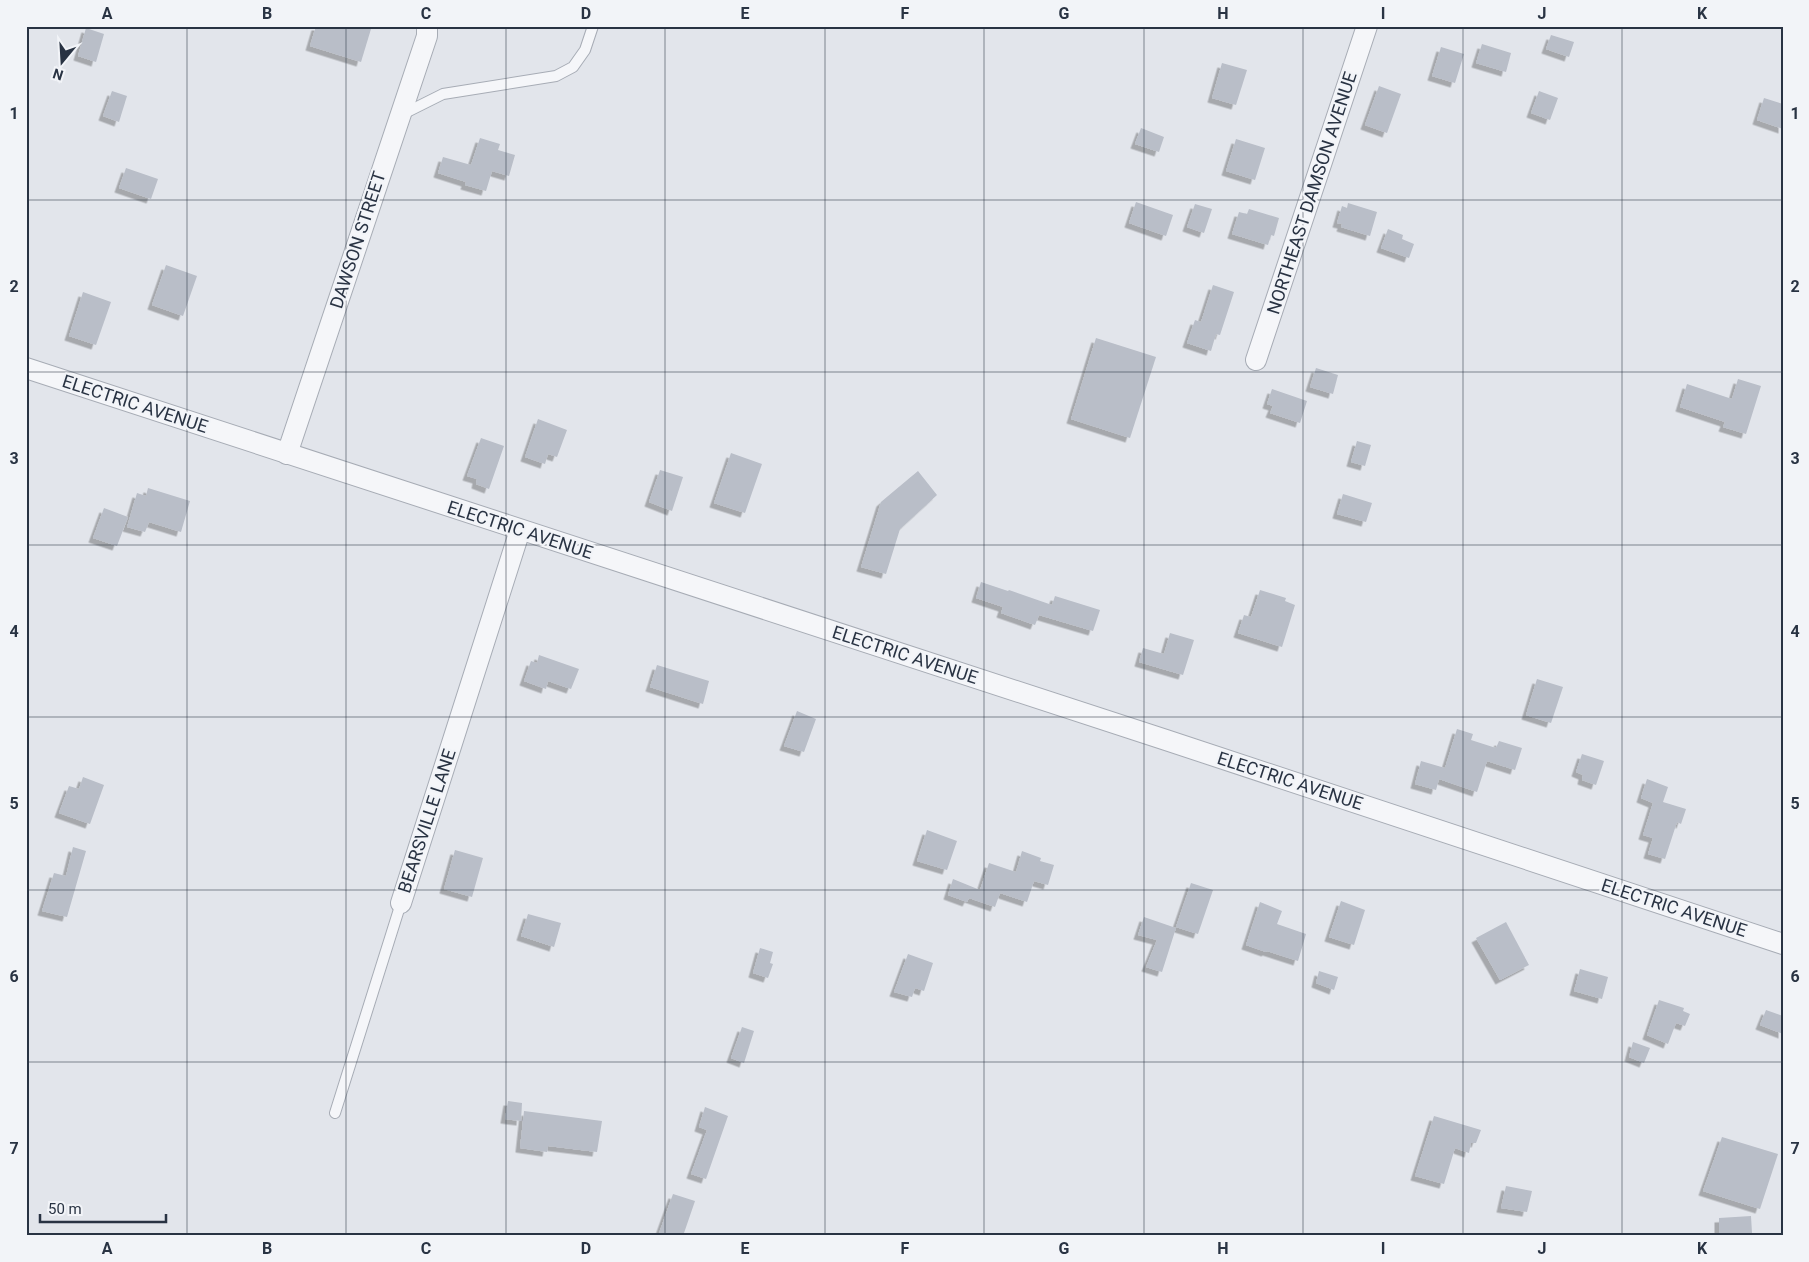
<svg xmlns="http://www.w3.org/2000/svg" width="1809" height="1262" viewBox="0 0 1809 1262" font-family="Roboto,sans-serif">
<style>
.building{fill:#b9bec8;filter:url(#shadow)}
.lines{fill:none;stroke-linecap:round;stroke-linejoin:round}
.service-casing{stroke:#a7acb5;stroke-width:12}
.minor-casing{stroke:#a7acb5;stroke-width:22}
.service{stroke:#f5f6f9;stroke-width:10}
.minor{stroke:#f5f6f9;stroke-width:20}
.grid{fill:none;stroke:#293343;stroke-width:1;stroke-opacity:0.55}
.labels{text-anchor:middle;stroke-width:4.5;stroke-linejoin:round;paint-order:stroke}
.street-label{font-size:18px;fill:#293343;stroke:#f2f4f8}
.neatline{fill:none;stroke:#293343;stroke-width:2}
.grid-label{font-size:16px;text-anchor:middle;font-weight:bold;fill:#293343}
</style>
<defs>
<filter id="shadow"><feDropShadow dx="-4.5" dy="4.5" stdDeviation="0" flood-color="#0004"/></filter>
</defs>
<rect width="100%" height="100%" fill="#e2e5eb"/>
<g class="building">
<path d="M316 26H363L371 29 361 62 310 46Z"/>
<path d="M86 28 104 34 96 62 78 56Z"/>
<path d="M1551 35 1574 42 1569 57 1546 49Z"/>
<path d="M1482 44 1511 53 1506 72 1476 63Z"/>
<path d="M1441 47 1464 54 1455 83 1432 76Z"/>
<path d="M1222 63 1247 70 1236 105 1212 98Z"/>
<path d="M1379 86 1401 94 1387 133 1365 125Z"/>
<path d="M112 91 127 96 119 122 103 116Z"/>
<path d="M1539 91 1558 98 1550 120 1531 113Z"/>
<path d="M1764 98 1783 104V129L1757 120Z"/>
<path d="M1141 128 1164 137 1159 152 1135 144Z"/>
<path d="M480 138 500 144 498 150 515 155 509 176 492 171 486 191 465 185 466 182 438 173 443 157 471 165Z"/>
<path d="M1236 139 1265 148 1255 180 1226 171Z"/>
<path d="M126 168 158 179 151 199 119 188Z"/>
<path d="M1136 202 1173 215 1166 236 1129 223Z"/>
<path d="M1348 203 1377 212 1370 236 1341 227 1342 224 1337 223 1342 206 1347 208Z"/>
<path d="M1195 204 1212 209 1204 233 1187 227Z"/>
<path d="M1249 209 1279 218 1274 236 1271 235 1268 245 1232 234 1239 212 1247 214Z"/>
<path d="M1388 229 1403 235 1402 239 1414 244 1409 258 1381 248Z"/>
<path d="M166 265 197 276 183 316 152 305Z"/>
<path d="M1213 285 1234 292 1220 335 1216 334 1211 351 1187 343 1195 320 1201 322Z"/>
<path d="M83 292 111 302 96 345 69 336Z"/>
<path d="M1096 338 1156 357 1130 438 1071 419Z"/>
<path d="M1316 368 1338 375 1333 394 1310 387Z"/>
<path d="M1738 379 1761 386 1746 434 1723 427 1725 422 1680 407 1687 384 1732 399Z"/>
<path d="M1272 389 1307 401 1300 423 1270 413 1273 406 1267 404Z"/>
<path d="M538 419 567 430 557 457 548 454 545 464 525 457Z"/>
<path d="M481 438 504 446 489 489 476 484 477 479 467 476Z"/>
<path d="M1357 441 1371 445 1365 466 1351 462Z"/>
<path d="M731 453 762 464 745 513 714 503Z"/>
<path d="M660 470 683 477 672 511 649 502Z"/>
<path d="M918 471 937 495 900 529 886 574 861 567 881 502Z"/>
<path d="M148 488 190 501 181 532 149 522 145 532 127 527 137 493 146 496Z"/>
<path d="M1343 494 1372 503 1366 522 1337 514Z"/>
<path d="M104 508 128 517 117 546 93 538Z"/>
<path d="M981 582 1008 591 1009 590 1052 605 1055 596 1100 610 1093 631 1039 615 1035 625 1001 613 1003 607 976 598Z"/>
<path d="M1260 590 1286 598 1285 601 1295 605 1282 647 1238 633 1244 615 1251 617Z"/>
<path d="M1170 633 1194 640 1183 675 1139 662 1143 648 1164 654Z"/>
<path d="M539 655 579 669 571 689 548 681 546 689 524 681 531 661 537 663Z"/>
<path d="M657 665 709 681 703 704 650 687Z"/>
<path d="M1537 679 1563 687 1551 723 1526 715Z"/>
<path d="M797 711 816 719 804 752 784 746Z"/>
<path d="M1457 729 1473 734 1471 740 1496 748 1499 741 1522 748 1515 770 1487 761 1477 792 1439 779 1436 790 1415 784 1421 761 1445 768Z"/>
<path d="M1582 754 1604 761 1596 785 1582 780 1583 775 1576 772Z"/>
<path d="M83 777 104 785 90 824 59 813 69 786 79 789Z"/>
<path d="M1647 779 1668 787 1663 802 1686 809 1681 824 1677 822 1665 859 1648 854 1653 838 1643 835 1653 803 1641 798Z"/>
<path d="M927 830 957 841 947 870 917 861Z"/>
<path d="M73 847 86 851 67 917 42 911 54 873 66 876Z"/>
<path d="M455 850 483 858 472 897 444 889Z"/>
<path d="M1022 851 1041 858 1040 861 1054 865 1048 885 1034 881 1027 902 1000 893 995 907 969 898 967 902 948 895 953 879 980 890 989 863 1016 872Z"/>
<path d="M1191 883 1213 890 1198 934 1176 927Z"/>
<path d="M1341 901 1365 910 1354 945 1329 937Z"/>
<path d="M1260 902 1282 911 1277 924 1306 934 1298 961 1267 951 1266 952 1246 945Z"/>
<path d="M528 914 561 923 554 947 521 936Z"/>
<path d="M1144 917 1176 928 1162 972 1146 967 1157 940 1138 935Z"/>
<path d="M1506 922 1529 965 1500 980 1476 938Z"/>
<path d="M760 948 773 952 770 963 773 964 768 978 753 973Z"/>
<path d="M908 954 933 963 924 991 915 988 912 997 894 992Z"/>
<path d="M1580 969 1608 977 1602 999 1574 991Z"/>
<path d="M1319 971 1338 977 1334 990 1316 983Z"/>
<path d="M1659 1000 1684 1008 1683 1011 1690 1014 1685 1026 1676 1023 1668 1044 1647 1035Z"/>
<path d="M1766 1010 1783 1016V1034L1760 1025Z"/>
<path d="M742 1027 754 1031 744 1063 731 1058Z"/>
<path d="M1633 1042 1650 1048 1644 1063 1629 1057Z"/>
<path d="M508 1101 522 1103 521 1121 505 1119Z"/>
<path d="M705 1107 728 1116 706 1179 691 1174 707 1130 699 1127Z"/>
<path d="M524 1111 602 1121 597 1152 548 1146 547 1152 520 1148Z"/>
<path d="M1434 1116 1481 1130 1476 1143H1471L1469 1153 1455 1148 1444 1184 1415 1176Z"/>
<path d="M1722 1137 1778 1154 1760 1209 1703 1191Z"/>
<path d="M1506 1186 1532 1191 1527 1212 1501 1208Z"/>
<path d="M673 1194 695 1201 683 1236H658Z"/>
<path d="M1751 1216 1752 1233H1747V1236H1719V1218Z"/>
</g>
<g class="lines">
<defs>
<g id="service">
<path d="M403 114 443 94 556 76 573 67 585 50 593 26"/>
<path d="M335 1113 401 903"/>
</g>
<g id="minor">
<path d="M1256 360 1367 26"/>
<path d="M26 368 1166 740 1783 944"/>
<path d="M287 454 427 36V26"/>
<path d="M401 903 520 530"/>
</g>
</defs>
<use href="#service" class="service-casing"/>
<use href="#minor" class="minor-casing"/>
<use href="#service" class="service"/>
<use href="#minor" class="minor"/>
</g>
<path class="grid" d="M187 26V1236M346 26V1236M506 26V1236M665 26V1236M825 26V1236M984 26V1236M1144 26V1236M1303 26V1236M1463 26V1236M1622 26V1236M26 200H1783M26 372H1783M26 545H1783M26 717H1783M26 890H1783M26 1062H1783"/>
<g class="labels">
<g class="street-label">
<text transform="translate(1312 193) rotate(-72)" y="6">NORTHEAST DAMSON AVENUE</text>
<text transform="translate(358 240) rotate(-72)" y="6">DAWSON STREET</text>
<text transform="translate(135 404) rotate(18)" y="6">ELECTRIC AVENUE</text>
<text transform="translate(520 530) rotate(18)" y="6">ELECTRIC AVENUE</text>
<text transform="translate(905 655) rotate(18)" y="6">ELECTRIC AVENUE</text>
<text transform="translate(1290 781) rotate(18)" y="6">ELECTRIC AVENUE</text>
<text transform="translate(427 821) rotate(-72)" y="6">BEARSVILLE LANE</text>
<text transform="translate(1674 908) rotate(18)" y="6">ELECTRIC AVENUE</text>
</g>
</g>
<rect width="1809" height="1262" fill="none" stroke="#f2f4f8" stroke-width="55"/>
<g transform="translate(62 62) rotate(198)" stroke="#f2f4f8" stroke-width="4" paint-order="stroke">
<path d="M0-4L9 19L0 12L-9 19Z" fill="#293343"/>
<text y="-8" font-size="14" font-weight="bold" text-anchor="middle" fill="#293343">N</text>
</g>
<path d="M40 1214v8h126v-8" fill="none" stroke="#293343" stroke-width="2.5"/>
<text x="48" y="1214" font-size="15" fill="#293343" stroke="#f2f4f8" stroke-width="4" paint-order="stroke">50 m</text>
<rect x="28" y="28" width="1754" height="1206" class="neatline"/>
<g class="grid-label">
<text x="107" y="19">A</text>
<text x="267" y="19">B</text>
<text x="426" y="19">C</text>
<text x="586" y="19">D</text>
<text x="745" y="19">E</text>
<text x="905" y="19">F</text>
<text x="1064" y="19">G</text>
<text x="1223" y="19">H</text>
<text x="1383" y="19">I</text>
<text x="1542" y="19">J</text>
<text x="1702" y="19">K</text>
<text x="14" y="119">1</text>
<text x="1795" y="119">1</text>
<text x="14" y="292">2</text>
<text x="1795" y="292">2</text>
<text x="14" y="464">3</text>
<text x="1795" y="464">3</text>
<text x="14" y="637">4</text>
<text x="1795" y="637">4</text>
<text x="14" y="809">5</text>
<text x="1795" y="809">5</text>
<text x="14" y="982">6</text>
<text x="1795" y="982">6</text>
<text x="14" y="1154">7</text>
<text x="1795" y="1154">7</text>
<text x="107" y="1254">A</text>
<text x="267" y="1254">B</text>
<text x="426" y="1254">C</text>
<text x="586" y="1254">D</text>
<text x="745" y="1254">E</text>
<text x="905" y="1254">F</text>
<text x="1064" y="1254">G</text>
<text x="1223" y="1254">H</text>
<text x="1383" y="1254">I</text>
<text x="1542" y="1254">J</text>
<text x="1702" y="1254">K</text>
</g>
</svg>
